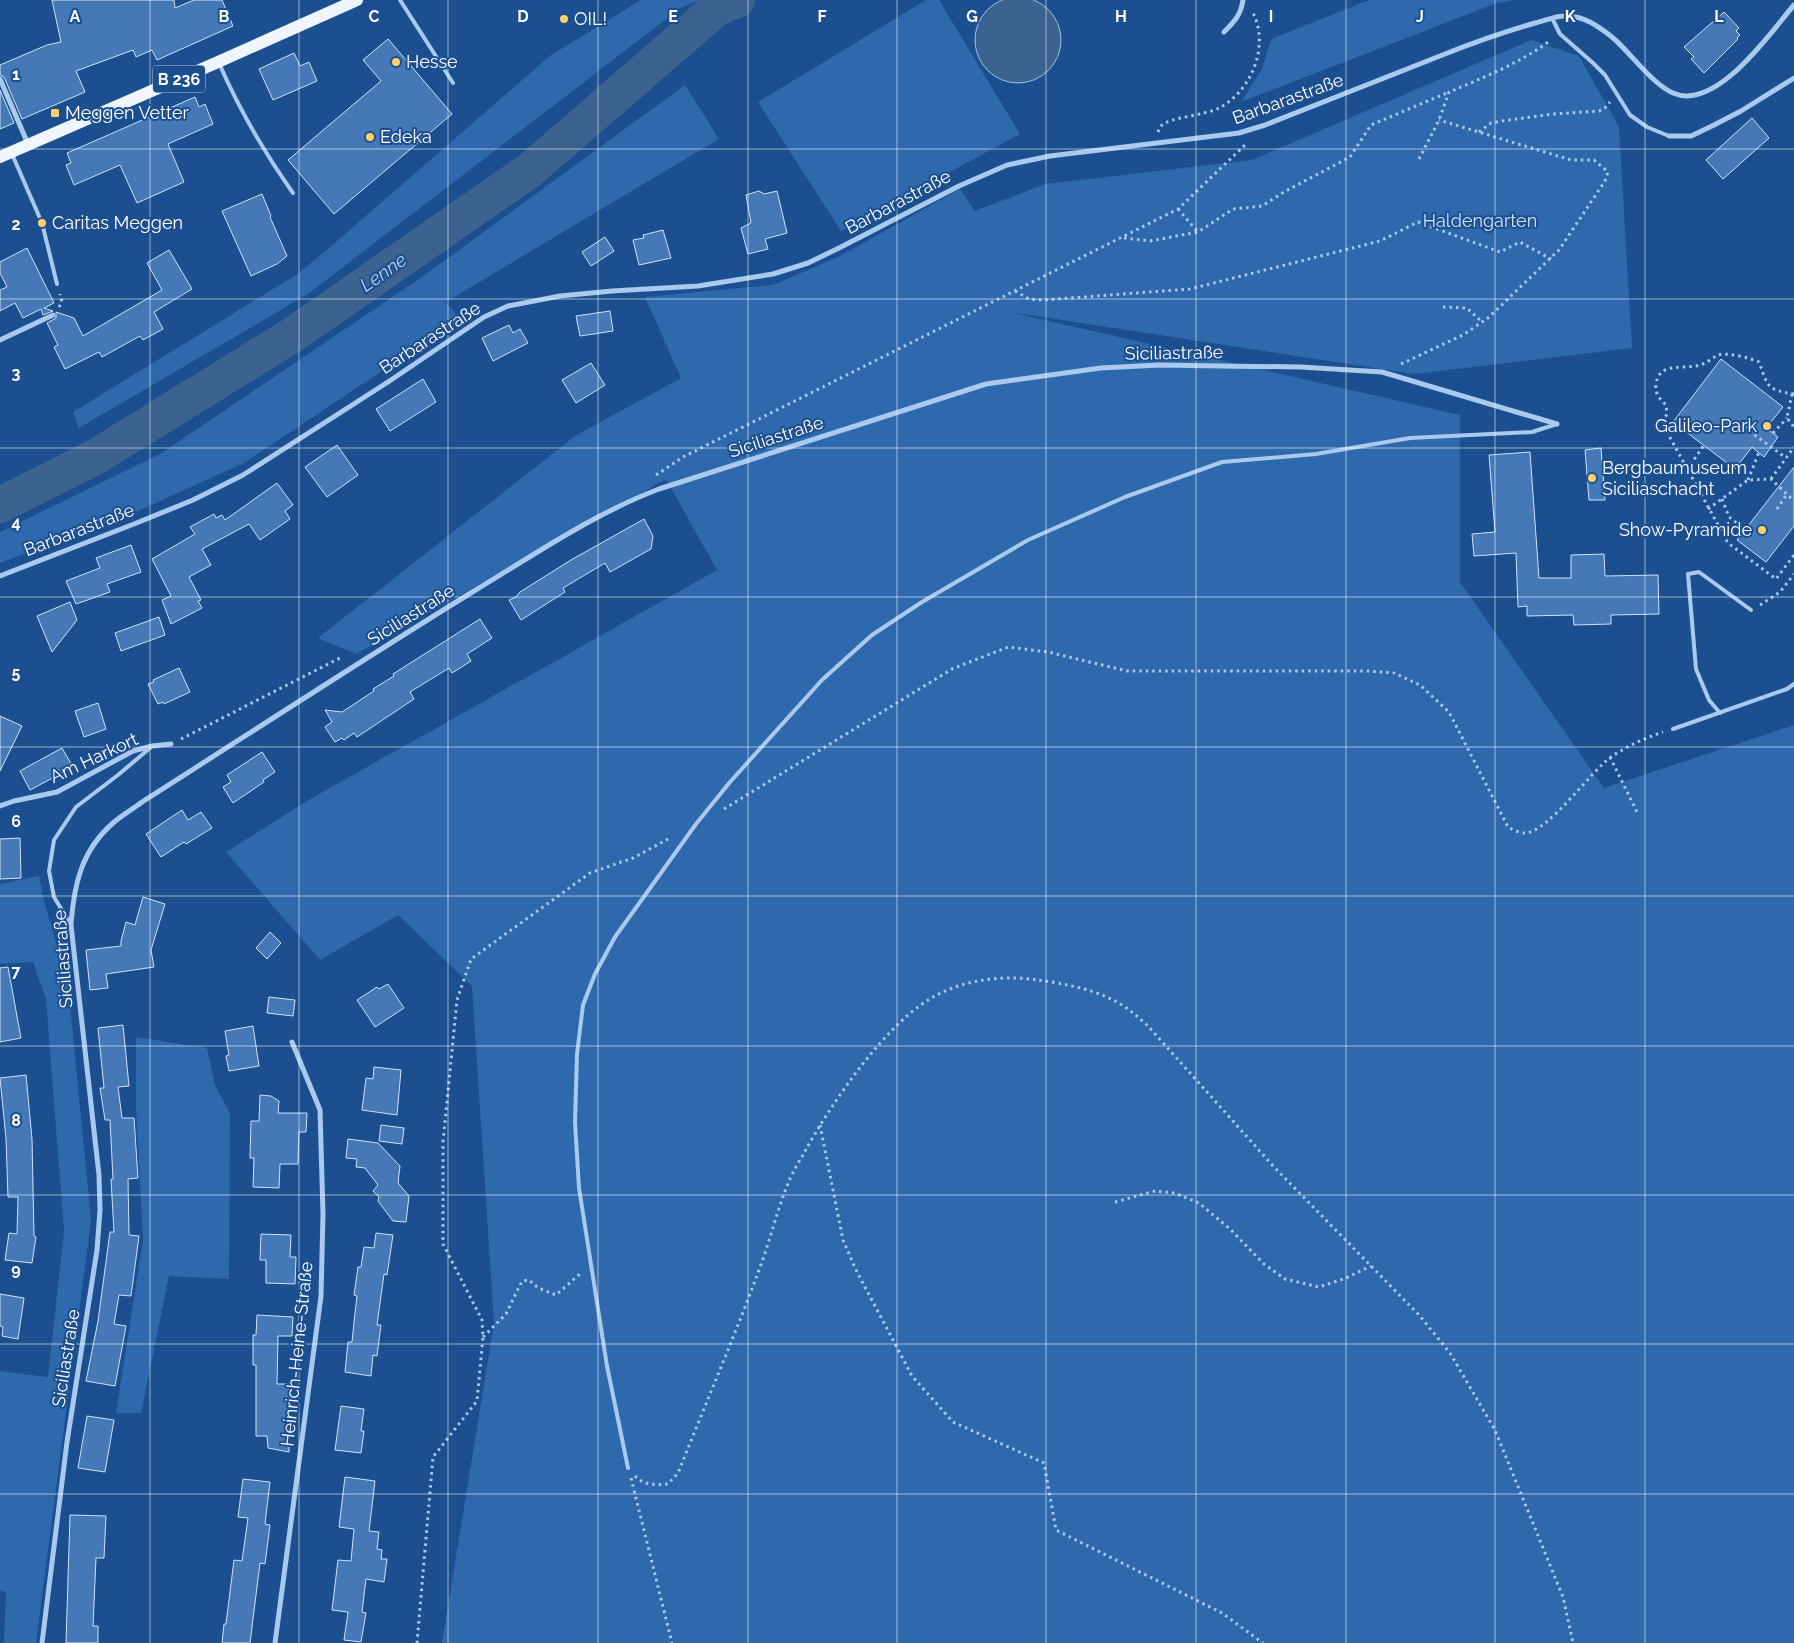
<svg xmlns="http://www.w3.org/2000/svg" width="1794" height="1643" viewBox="0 0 1794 1643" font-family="Raleway,sans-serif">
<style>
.green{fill:#2e69ad}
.water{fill:#3c6290;stroke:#9cc4f0}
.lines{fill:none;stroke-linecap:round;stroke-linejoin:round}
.river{stroke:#3c6290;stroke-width:36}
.building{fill:#4478b7;stroke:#cfe3fa}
.path{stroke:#a9c9ee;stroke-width:3;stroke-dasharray:2.5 4;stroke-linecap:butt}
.service{stroke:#a9c9ee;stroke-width:4}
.minor{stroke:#a9c9ee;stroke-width:5}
.primary{stroke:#f0f6ff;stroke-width:12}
.grid{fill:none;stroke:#fff;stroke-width:1;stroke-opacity:0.55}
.poi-dot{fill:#ffd166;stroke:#1b4f8f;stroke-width:2}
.labels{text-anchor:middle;stroke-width:4;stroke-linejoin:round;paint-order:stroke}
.shield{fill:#1b4f8f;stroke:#bbcadd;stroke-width:1}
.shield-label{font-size:16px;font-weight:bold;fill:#fff}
.poi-label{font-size:18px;fill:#fff;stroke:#1b4f8f;text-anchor:start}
.street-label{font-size:18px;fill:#fff;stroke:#1b4f8f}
.park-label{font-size:18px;fill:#cfe3fa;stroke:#1b4f8f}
.water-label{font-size:19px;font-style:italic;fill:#b5d3f5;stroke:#1b4f8f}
.grid-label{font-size:16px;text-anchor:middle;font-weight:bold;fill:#fff;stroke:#1b4f8f;stroke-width:4;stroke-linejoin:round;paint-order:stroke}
</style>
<rect width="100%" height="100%" fill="#1b4f8f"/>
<g class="green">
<path d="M641 0H700L682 7 308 294 79 428 73 412 296 275 322 254 551 55Z"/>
<path d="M926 0H939L1020 134 841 231 758 102Z"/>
<path d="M1369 0H1517L1497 3 1241 102 1262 69 1271 39Z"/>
<path d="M1531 40 1579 56 1619 127 1632 348 1414 374 1009 312 1460 415V582L1604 788 1794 725V1643H442L494 1323 472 986 398 915 320 960 226 852 312 798 717 570 666 479 356 654 318 638 575 436 681 378 645 297 773 285 840 256 960 189 975 211 1045 184 1252 160Z"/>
<path d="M685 85 719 139 446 302 460 319 244 463 138 511 0 563V532L160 454 422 277Z"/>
<path d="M39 876 44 901 68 984 91 1220 36 1643H4L6 1592 0 1591V1371L48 1377 64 1231 46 999 33 962 0 964V884Z"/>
<path d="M136 1037 207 1048 215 1085 230 1113 229 1279 169 1276 141 1413H116L143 1240 136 1106Z"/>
</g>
<circle class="water" cx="1018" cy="40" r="43"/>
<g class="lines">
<path class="river" d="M0 505 97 456 291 336 530 170 717 8 737 0"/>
</g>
<g class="building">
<path d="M52 0H174L175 8 194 0H222L233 26 157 60 152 50 136 57 133 50 76 71 85 92 22 119 4 77 0 75V65L47 45 61 42Z"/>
<path d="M1724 12 1739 28 1736 31 1740 35 1737 38 1738 39 1704 73 1691 59 1694 57 1684 47Z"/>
<path d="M388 39 452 114 334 214 288 160 381 81 363 60Z"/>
<path d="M294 53 300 66 309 62 317 81 273 100 259 69Z"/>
<path d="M0 90 14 123 0 129Z"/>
<path d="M195 97 199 107 205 104 213 124 168 144 184 182 137 203 120 165 74 185 66 165 71 163 67 153Z"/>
<path d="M1752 118 1769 138 1723 179 1706 160Z"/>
<path d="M759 191 764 194 777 191 787 233 765 239 768 249 748 254 741 228 751 223 746 195Z"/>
<path d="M262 194 271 216 270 217 287 256 277 264 251 276 222 211Z"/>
<path d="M663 230 671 258 639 265 633 240 644 238 643 235Z"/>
<path d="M605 237 614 251 591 266 582 252Z"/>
<path d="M27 248 54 303 44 308 53 311 43 315 41 309 23 318 15 303 0 311V290L7 287 0 273V262Z"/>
<path d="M169 250 192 289 154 312 163 329 143 340 140 336 102 357 99 352 65 369 54 347 58 345 47 323 56 318V312L74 318 83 336 162 290 147 263Z"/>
<path d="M610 311 613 331 580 336 576 316Z"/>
<path d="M509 325 513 333 520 329 528 343 493 361 482 338Z"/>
<path d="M1721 359 1783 407 1766 428 1778 437 1764 457 1752 447 1735 469 1673 422Z"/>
<path d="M591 363 605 385 576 403 562 380Z"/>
<path d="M423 379 436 402 390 431 376 409Z"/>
<path d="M337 445 358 475 327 497 305 467Z"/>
<path d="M1601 448 1605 500H1589L1585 450Z"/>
<path d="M1530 452 1539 578H1571V555L1604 554 1605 576 1658 575 1659 614 1611 615V624L1574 625 1573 615 1527 616V606L1518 607 1516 553 1474 556 1472 534 1495 532 1489 455Z"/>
<path d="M1794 467V526L1766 562 1737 540Z"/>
<path d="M277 483 293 505 285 511 290 519 260 540 249 524 202 549 211 565 189 577 201 600 198 601 202 608 171 624 162 600 171 596 152 559 195 534 190 527 214 514 216 518 222 515 225 520Z"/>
<path d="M644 519 653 536 651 549 610 572 605 563 563 588 565 592 521 620 509 600 516 597 520 592 571 560Z"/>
<path d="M131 545 141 572 107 584 110 592 76 604 66 581 100 568 96 558Z"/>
<path d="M70 602 77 620 52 652 37 616Z"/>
<path d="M159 617 165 635 121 651 115 633Z"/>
<path d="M480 619 492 638 467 654 471 661 452 673 449 668 410 692 414 699 357 737 354 733 344 740 342 738 335 742 325 727 332 722 325 710 342 712 374 691 373 689 394 676 393 674Z"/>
<path d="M179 668 190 692 164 704 163 702 158 704 148 684 154 682 153 680Z"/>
<path d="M98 703 106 729 84 737 75 711Z"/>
<path d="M0 716 22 726 0 771Z"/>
<path d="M62 748 73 767 30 790 20 771Z"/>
<path d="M262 752 275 772 263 780 264 782 233 803 223 787 231 782 227 775Z"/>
<path d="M182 810 188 820 201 812 212 828 186 844 184 842 161 857 146 834Z"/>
<path d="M20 838 21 878 0 879V839Z"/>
<path d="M143 897 165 904 151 950 154 967 106 974 108 988 90 990 86 950 121 946V941L126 922 135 925Z"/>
<path d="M270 932 281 943 267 959 256 948Z"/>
<path d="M8 967 21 1038 0 1042V968Z"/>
<path d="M388 984 404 1008 375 1027 357 1000 377 987 379 989Z"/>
<path d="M269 997 295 1000 293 1016 267 1013Z"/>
<path d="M123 1025 129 1086 118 1087 122 1118H134L138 1178 128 1179 129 1235 139 1236 131 1296 119 1295 114 1324 126 1326 115 1386 86 1381 98 1321 110 1232H114L111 1179H113L110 1120H105L100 1088H104L98 1028Z"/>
<path d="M253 1026 259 1066 229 1071 226 1056 229 1055 225 1031Z"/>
<path d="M374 1067 401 1070 397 1115 362 1110 366 1078 373 1079Z"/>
<path d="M26 1075 32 1139 34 1236 36 1237 32 1263 5 1260 9 1233 17 1234 18 1197H8L6 1139 0 1078Z"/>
<path d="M260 1095 271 1096 279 1101 278 1113H307L306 1132H299L298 1164H280L279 1188 253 1187 254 1158H250L251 1121H259Z"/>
<path d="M381 1125 404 1128 402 1144 379 1141Z"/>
<path d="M348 1139 378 1143 400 1166 398 1183 409 1196 406 1222 393 1221 378 1201 379 1197 373 1191 378 1185 365 1168 356 1167 357 1159 346 1158Z"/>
<path d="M376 1233 393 1235 387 1275 384 1274 377 1325H381L377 1356 373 1355 371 1376 345 1372 348 1342H352L354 1322 357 1296 354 1295 358 1267H361L364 1247 374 1248Z"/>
<path d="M261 1234 291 1235 290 1257H296L295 1284 266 1283V1260H260Z"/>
<path d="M0 1294 24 1298 18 1339 2 1336 3 1327 0 1326Z"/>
<path d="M257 1315 293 1317 292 1336H278L277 1384H289V1452L268 1448 267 1436H256V1365H253V1335H256Z"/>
<path d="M341 1406 364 1409 361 1431H364L361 1453 335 1450Z"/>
<path d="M87 1416 114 1420 105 1472 78 1468Z"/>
<path d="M345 1477 375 1481 369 1531 379 1532 377 1549 382 1550 381 1559H387L384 1582 366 1579 362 1612 366 1613 361 1642 344 1640 348 1612 332 1610 338 1560 351 1561 354 1529 339 1527Z"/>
<path d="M243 1479 270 1482 265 1524 270 1525 265 1564 260 1563 250 1643H222L224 1624H226L234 1560 242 1561 248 1518 238 1517Z"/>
<path d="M70 1515 106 1516 104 1558H96L93 1626H98V1643H66Z"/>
</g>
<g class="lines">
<g class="path">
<path d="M1158 132C1159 129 1160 127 1162 125 1169 118 1204 115 1217 109 1251 93 1271 45 1252 11"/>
<path d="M1479 132 1491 123 1502 121 1553 114 1599 111 1604 109 1610 102"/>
<path d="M1419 159 1439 120 1449 92C1485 77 1520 63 1551 40"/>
<path d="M1178 209 1198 232"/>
<path d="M1124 238 1150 241 1198 232 1233 209 1262 206 1284 192 1350 157 1371 125 1449 92"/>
<path d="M1015 291 1029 299 1043 300 1190 289 1380 241 1418 222 1500 252 1520 242 1551 259"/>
<path d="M59 307 62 302 60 294"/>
<path d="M1443 307 1467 308 1482 322"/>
<path d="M1401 364 1463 335 1488 318 1559 250 1605 181 1608 172 1594 160H1571L1439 120"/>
<path d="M1792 394 1787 418 1794 427"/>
<path d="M1794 394C1767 390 1768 387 1759 362 1750 358 1727 352 1718 355 1712 358 1707 363 1700 365 1684 370 1658 361 1656 385 1655 394 1660 399 1666 405L1667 414 1662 423 1728 543 1776 579 1794 555"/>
<path d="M1744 427 1786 458"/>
<path d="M1773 433 1787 418"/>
<path d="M1687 470 1704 445"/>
<path d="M656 475 683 457 1178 209 1245 145"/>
<path d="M1771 479 1794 447"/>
<path d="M1748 480 1759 452"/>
<path d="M1722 499 1729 517 1738 524"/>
<path d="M1708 509 1748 480 1771 479 1794 501"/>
<path d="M1777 509 1787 494"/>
<path d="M1760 605 1780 592 1794 574"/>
<path d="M181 739 340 658"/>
<path d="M1610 757 1638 814"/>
<path d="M724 809 952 669 1008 647 1048 652 1127 671H1368L1394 673 1420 685 1449 712 1508 827C1513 830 1520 833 1526 833 1549 831 1591 771 1611 757 1627 746 1645 738 1663 732"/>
<path d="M820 1125 843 1240 856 1270 912 1376 953 1422 1044 1463 1056 1530 1222 1613 1263 1643"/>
<path d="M1115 1202 1155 1191 1175 1193 1199 1203 1230 1229 1264 1264 1285 1279 1319 1287 1346 1278 1371 1266"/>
<path d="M483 1337 506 1314 522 1281 529 1280 538 1288 556 1295 581 1273"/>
<path d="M635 1476C644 1486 656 1485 668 1484L678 1473C705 1405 734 1338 759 1270 770 1241 777 1210 789 1181 793 1171 799 1162 804 1153 831 1104 886 1022 935 996 966 979 1004 975 1038 980 1061 983 1092 989 1113 1000 1126 1006 1137 1016 1148 1026L1274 1167 1419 1315 1450 1353 1495 1430 1563 1597 1573 1643"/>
<path d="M631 1478 672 1643"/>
<path d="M417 1643 433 1457 477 1401 483 1337 482 1320 443 1244V1142L457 1000 471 959 590 873 633 858 670 838"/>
</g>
<g class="service">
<path d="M400 0 453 83"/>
<path d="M1552 18 1560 34 1593 63 1605 75 1630 115 1647 127 1669 136"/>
<path d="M219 63C239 109 264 152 293 193"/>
<path d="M12 154 42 223 57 284"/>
<path d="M1720 713 1709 700 1696 669 1688 574 1699 572 1751 610"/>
<path d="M1673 729 1787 689 1794 684"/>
<path d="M71 925 54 897 49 871 54 840 76 807 118 775 150 748"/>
<path d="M628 1468 607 1366 579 1188 575 1122 577 1054 583 1005 595 974 615 937 696 824 730 782 822 680 872 635 922 602 1028 540 1125 497 1222 462 1316 454 1410 438 1532 432 1557 424"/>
</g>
<g class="minor">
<path d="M1224 32C1234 22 1241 15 1243 0"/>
<path d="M0 79 28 144"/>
<path d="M1669 136H1691L1712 126 1741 111 1794 78"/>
<path d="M0 340 53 315"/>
<path d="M0 576 134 524 193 500 243 475 388 382 484 317 508 306 560 296 612 291 698 286 773 274 808 263 841 247 959 186 1007 165 1050 156 1239 133 1265 125C1325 101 1385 78 1445 54 1475 42 1504 32 1535 23 1544 21 1555 16 1564 16 1583 15 1598 26 1612 37 1630 52 1652 84 1673 93 1716 112 1770 33 1794 5"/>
<path d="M0 806 14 801 57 792 133 751 152 746 171 744"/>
<path d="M42 1643 67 1442 97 1250 100 1210 99 1175 71 925C74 885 81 851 113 823 122 815 133 809 142 802 252 732 362 660 474 591 534 555 593 514 659 489L986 384 1101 368 1159 365 1222 366 1301 367 1382 372 1557 424"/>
<path d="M275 1643 321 1296 323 1214 320 1110 292 1042"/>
</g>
<path class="primary" d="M0 157 218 62 357 0"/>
</g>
<path class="grid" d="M150 0V1643M299 0V1643M448 0V1643M598 0V1643M748 0V1643M897 0V1643M1046 0V1643M1196 0V1643M1346 0V1643M1495 0V1643M1645 0V1643M0 149H1794M0 299H1794M0 448H1794M0 597H1794M0 747H1794M0 896H1794M0 1046H1794M0 1195H1794M0 1344H1794M0 1494H1794"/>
<g class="poi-dot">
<circle cx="564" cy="19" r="5"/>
<circle cx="396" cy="62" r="5"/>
<rect x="50" y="108" width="10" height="10" rx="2.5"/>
<circle cx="370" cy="137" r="5"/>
<circle cx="42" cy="223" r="5"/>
<circle cx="1767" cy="426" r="5"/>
<circle cx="1592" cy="478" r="5"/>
<circle cx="1762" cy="530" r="5"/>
</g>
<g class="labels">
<rect class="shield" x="153" y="65.5" width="52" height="27" rx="4"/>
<g class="shield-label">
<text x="179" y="85">B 236</text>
</g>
<g class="poi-label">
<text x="574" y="25">OIL!</text>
<text x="406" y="68">Hesse</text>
<text x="65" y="119">Meggen Vetter</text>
<text x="380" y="143">Edeka</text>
<text x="52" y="229">Caritas Meggen</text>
<text x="1757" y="432" text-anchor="end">Galileo-Park</text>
<text x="1602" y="474">Bergbaumuseum<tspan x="1602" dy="21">Siciliaschacht</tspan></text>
<text x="1752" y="536" text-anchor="end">Show-Pyramide</text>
</g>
<g class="street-label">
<text transform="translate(1288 99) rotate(-20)" y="6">Barbarastraße</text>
<text transform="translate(898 202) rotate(-28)" y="6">Barbarastraße</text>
<text transform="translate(430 338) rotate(-33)" y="6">Barbarastraße</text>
<text transform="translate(1174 353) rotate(-1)" y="6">Siciliastraße</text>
<text transform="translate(776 437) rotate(-18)" y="6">Siciliastraße</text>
<text transform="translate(79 530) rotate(-21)" y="6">Barbarastraße</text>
<text transform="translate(411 615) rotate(-32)" y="6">Siciliastraße</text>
<text transform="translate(94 758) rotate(-25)" y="6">Am Harkort</text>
<text transform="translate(63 959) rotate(-94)" y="6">Siciliastraße</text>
<text transform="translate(297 1354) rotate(-84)" y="6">Heinrich-Heine-Straße</text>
<text transform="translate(66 1358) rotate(-81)" y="6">Siciliastraße</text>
</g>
<g class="park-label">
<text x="1480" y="227">Haldengarten</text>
</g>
<g class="water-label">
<text transform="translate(383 272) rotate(-35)" y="7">Lenne</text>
</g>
</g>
<g class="grid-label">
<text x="75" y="22">A</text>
<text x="224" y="22">B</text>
<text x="374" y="22">C</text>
<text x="523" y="22">D</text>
<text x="673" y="22">E</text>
<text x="822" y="22">F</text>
<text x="972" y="22">G</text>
<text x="1121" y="22">H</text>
<text x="1271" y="22">I</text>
<text x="1420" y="22">J</text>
<text x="1570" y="22">K</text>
<text x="1719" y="22">L</text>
<text x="16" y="80">1</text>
<text x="16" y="230">2</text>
<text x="16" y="379">3</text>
<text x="16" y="528">4</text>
<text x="16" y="678">5</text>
<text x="16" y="827">6</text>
<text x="16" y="977">7</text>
<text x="16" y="1126">8</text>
<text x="16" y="1275">9</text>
</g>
</svg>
